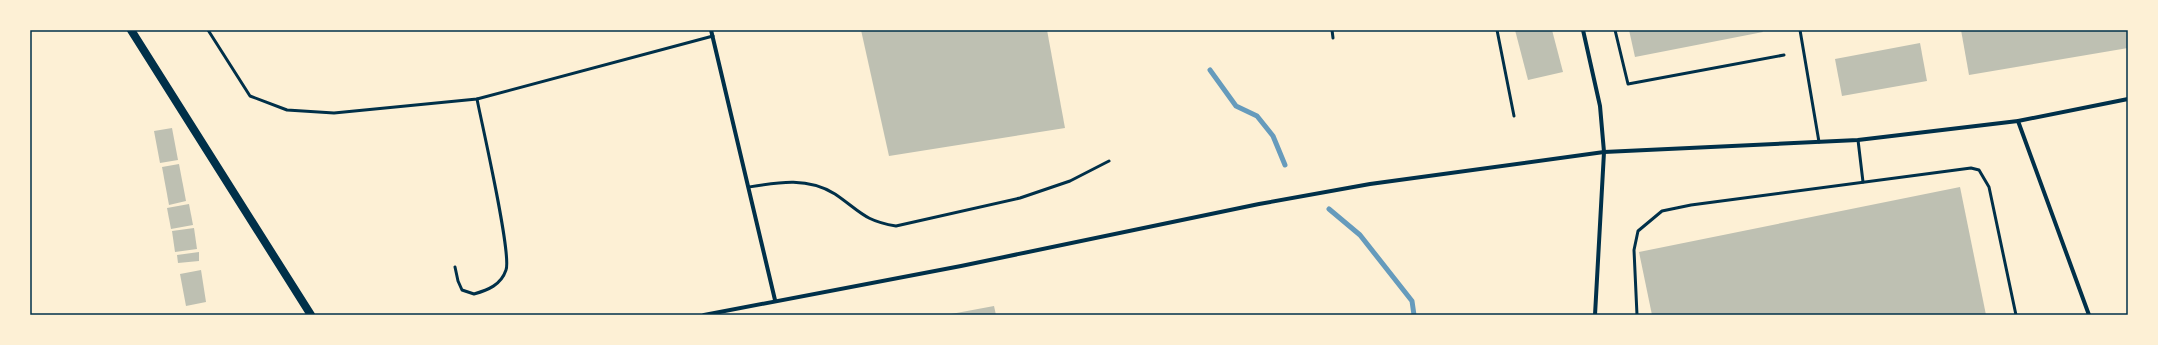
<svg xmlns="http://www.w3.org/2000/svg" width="2158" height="345" viewBox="0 0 2158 345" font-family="'Nunito Sans',sans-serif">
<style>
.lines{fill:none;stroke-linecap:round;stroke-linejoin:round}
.stream{stroke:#669bbc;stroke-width:5}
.building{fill:#bec0b2}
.service{stroke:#003049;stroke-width:3}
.minor{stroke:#003049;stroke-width:4}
.secondary{stroke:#003049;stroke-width:8}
.neatline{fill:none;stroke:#003049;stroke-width:1.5}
</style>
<rect width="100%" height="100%" fill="#fdf0d5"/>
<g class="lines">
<g class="stream">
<path d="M1210 70 1236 106 1257 116 1273 136 1285 165"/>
<path d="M1329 209 1360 235 1412 301 1414 315"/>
</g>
</g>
<g class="building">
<path d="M861 30H1047L1065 128 889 156Z"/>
<path d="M1515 30H1552L1563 72 1528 80Z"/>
<path d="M1629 30H1762L1763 32 1635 57Z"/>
<path d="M1961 30H2128V48L1969 75Z"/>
<path d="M1920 43 1927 81 1842 96 1835 59Z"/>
<path d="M172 128 178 160 160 163 154 131Z"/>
<path d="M179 164 186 201 169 205 162 167Z"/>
<path d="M1960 187 1986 315H1652L1639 252Z"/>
<path d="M189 204 193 225 171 229 167 208Z"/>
<path d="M194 228 197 249 175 252 172 231Z"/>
<path d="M199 252V261L178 263 177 255Z"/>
<path d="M201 270 206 302 186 306 180 274Z"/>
<path d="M994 306 996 315H951V314Z"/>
</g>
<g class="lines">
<g class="service">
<path d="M208 30 250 96 287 110 334 113 477 99 713 36"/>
<path d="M1332 30 1333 38"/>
<path d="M1497 30 1514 116"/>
<path d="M1615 30 1628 84 1784 55"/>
<path d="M1800 30 1819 142"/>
<path d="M1858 140 1863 182"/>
<path d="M749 187C779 182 808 177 835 194 860 211 864 221 896 226L1020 198 1070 181 1109 161"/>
<path d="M455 267 458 281 462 290 474 294C488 290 501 285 506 270 512 254 482 125 477 99"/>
<path d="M1637 315 1634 250 1638 231 1662 211 1691 205 1971 168 1979 170 1989 187 2016 315"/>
</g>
<g class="minor">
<path d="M711 30 775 300"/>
<path d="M1583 30 1600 106 1604 152 1595 315"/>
<path d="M2018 121 2089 315"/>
<path d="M704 315 961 266 1259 204 1370 184 1604 152 1858 140 2018 121 2128 99"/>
</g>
<path class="secondary" d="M131 30 311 315"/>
</g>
<rect width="2158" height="345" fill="none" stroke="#fdf0d5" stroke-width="62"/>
<rect x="31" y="31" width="2096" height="283" class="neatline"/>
</svg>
